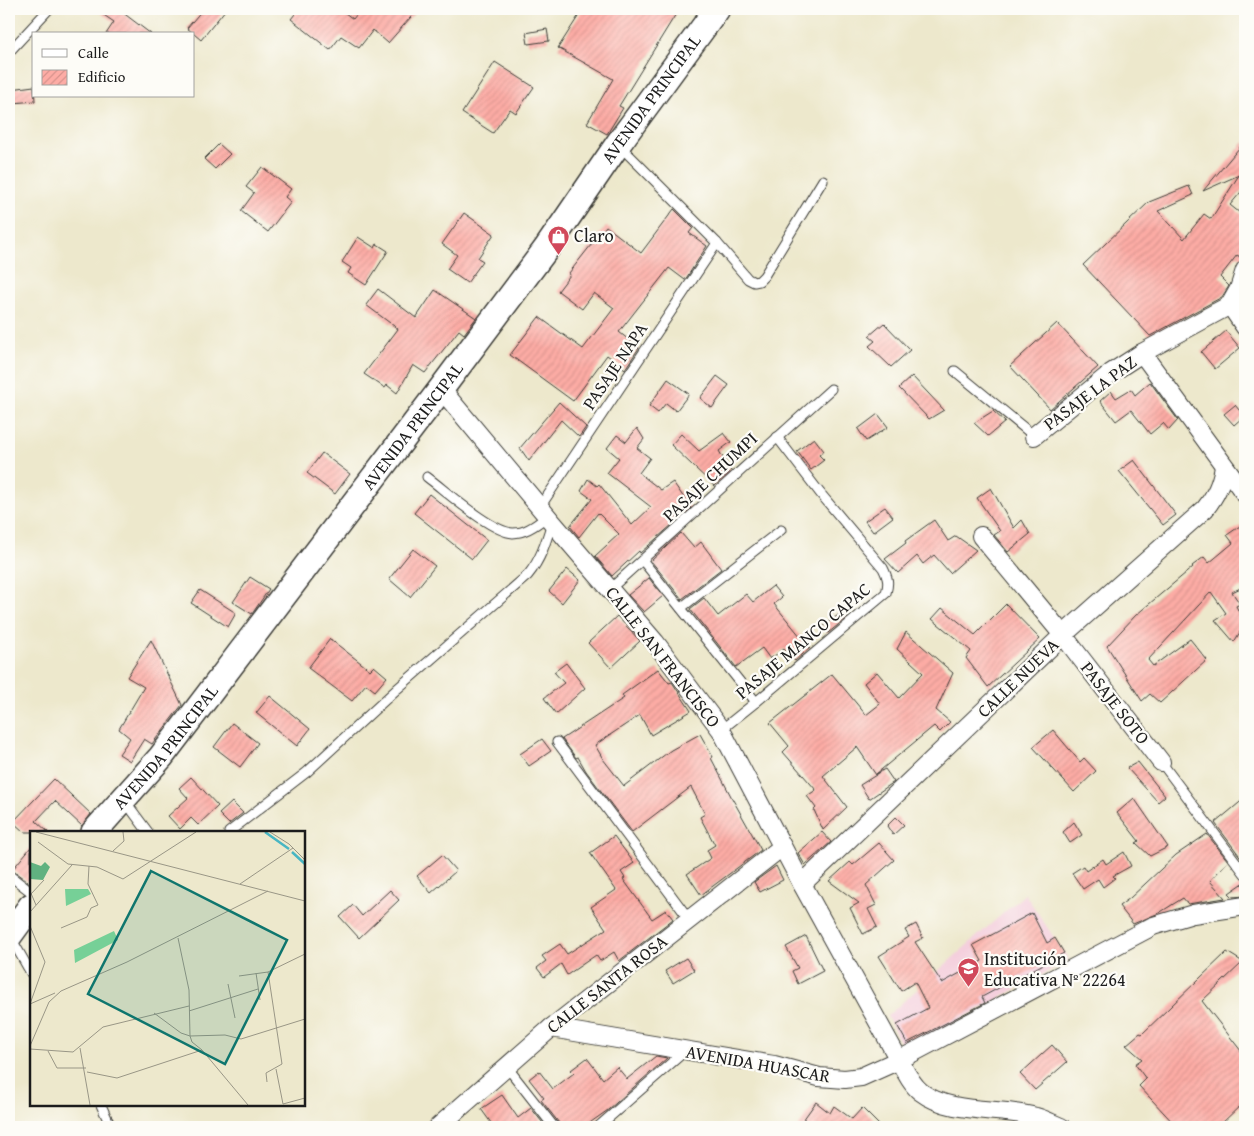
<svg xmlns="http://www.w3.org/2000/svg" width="1254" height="1136" viewBox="0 0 1254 1136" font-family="'Gentium Book Plus',serif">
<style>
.built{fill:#f4cfdd}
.building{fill:url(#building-hatch)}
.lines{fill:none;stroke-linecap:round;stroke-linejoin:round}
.service-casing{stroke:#3b3b36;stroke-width:11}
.minor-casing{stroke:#3b3b36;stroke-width:20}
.secondary-casing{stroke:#3b3b36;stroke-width:28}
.service{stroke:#fff;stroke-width:9}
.minor{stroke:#fff;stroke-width:18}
.secondary{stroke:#fff;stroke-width:25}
.labels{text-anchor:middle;stroke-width:4.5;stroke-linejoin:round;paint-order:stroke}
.street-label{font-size:18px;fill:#1c1c1c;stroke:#fdfcf7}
.poi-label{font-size:18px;fill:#1c1c1c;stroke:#fdfcf7;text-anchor:start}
.inset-river{fill:none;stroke:#48b6c3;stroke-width:2.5}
.inset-road{fill:none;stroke:#999686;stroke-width:1}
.view{fill:#0f766e;fill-opacity:0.15;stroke:#0f766e;stroke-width:2.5}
.inset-edge{fill:none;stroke:#1c1c1c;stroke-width:2.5}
</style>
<defs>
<pattern id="building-hatch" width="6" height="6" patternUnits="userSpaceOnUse" patternTransform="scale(1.25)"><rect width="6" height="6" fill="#fdaca5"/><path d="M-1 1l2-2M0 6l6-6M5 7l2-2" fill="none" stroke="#d8938d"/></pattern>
</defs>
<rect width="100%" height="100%" fill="#fdfcf7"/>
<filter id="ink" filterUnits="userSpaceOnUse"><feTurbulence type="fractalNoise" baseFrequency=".02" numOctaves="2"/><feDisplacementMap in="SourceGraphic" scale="10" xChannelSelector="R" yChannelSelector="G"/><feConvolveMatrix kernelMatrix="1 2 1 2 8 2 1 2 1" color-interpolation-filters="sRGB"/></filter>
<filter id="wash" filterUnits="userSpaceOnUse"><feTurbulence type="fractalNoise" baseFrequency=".0096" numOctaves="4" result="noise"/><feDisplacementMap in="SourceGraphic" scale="20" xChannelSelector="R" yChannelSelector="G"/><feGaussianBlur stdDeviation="1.12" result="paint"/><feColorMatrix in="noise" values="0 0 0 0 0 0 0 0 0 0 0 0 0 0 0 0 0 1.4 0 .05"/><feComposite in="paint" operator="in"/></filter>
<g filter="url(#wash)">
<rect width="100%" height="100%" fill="#ede8cc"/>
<path class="built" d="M1025 894 1069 960 909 1048 901 1044 887 1016Z"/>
<g id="blocks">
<g class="building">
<path d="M95 9H118L151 34H106L114 22Z"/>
<path d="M203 9H226L201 40 187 28Z"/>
<path d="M299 9H340L353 19 361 9H418L388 43 373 30 359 48 341 36 330 50 291 19Z"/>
<path d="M583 9H679L619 106 623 108 607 134 587 123 613 79 558 48Z"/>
<path d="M547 29 549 41 528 44 526 33Z"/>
<path d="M495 62 534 87 516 113 510 109 493 133 462 113Z"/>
<path d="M34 86 35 101 13 103 11 89Z"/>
<path d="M1245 141V187L1230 205 1245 217V260L1237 255 1220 277 1229 286 1222 297 1150 336 1083 265 1149 202 1189 186 1193 195 1158 211 1184 239 1204 214 1211 219 1239 175 1203 191Z"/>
<path d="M219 144 230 154 215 169 204 159Z"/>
<path d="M262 167 291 189 285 197 291 202 268 232 241 211 254 193 246 187Z"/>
<path d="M674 209 693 228 689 233 707 246 685 280 669 268 619 332 639 348 625 369 607 355 573 401 510 355 539 317 583 349 614 308 594 293 582 309 558 291 570 275 569 273 606 226 641 253Z"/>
<path d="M464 213 494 234 478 258 483 261 467 283 447 269 457 255 442 244Z"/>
<path d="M358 237 375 248 377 244 388 251 366 285 348 273 351 268 342 262Z"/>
<path d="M378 289 416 318 435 290 476 318 464 334 459 330 425 373 413 365 397 393 387 385 385 388 364 374 398 329 366 305Z"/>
<path d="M884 323 910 350 891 367 869 346 875 341 869 336Z"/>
<path d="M1057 323 1098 367 1050 409 1010 366Z"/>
<path d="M1226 331 1240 348 1215 369 1201 352Z"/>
<path d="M717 376 729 385 712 408 700 398Z"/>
<path d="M912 376 944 410 929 419 899 388Z"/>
<path d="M668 379 689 394 676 411 666 403 658 413 649 406Z"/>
<path d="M1150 382 1178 420 1169 430 1163 423 1150 434 1131 410 1116 421 1100 401 1111 391 1116 398 1131 389 1135 395Z"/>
<path d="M559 402 586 427 579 437 561 420 529 461 520 448Z"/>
<path d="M1235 405 1244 416 1234 425 1224 414Z"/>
<path d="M993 411 1005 422 988 436 974 423Z"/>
<path d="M878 414 888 427 866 441 858 429Z"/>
<path d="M637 428 644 439 637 448 650 458 639 473 661 490 673 482 691 508 671 522 673 524 640 553 639 551 612 576 595 556 619 534 598 513 579 537 570 526 592 499 581 491 588 479 597 486 599 484 632 525 651 507 607 473 619 458 607 448 617 435 626 442Z"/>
<path d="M724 433 731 442 719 451 731 471 714 486 671 445 681 434 699 451Z"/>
<path d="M814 438 824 451 819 455 824 460 811 470 797 451Z"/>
<path d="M322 453 350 474 335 494 307 473Z"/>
<path d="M1134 460 1176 515 1163 525 1119 471Z"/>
<path d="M991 488 1014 528 1022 520 1030 534 1008 552 994 535 1000 531 977 498Z"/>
<path d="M429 494 487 540 472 559 414 513Z"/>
<path d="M885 507 893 517 873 532 865 521Z"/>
<path d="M934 520 948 541 956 536 976 550 950 573 934 555 923 564 917 556 898 573 885 559 906 543 905 541Z"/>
<path d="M1240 526 1245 533V586L1232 592 1240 604 1236 606 1245 624V635L1243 637 1240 632 1234 642 1215 620 1226 613 1211 592 1148 660 1153 666 1190 639 1207 660 1160 703 1150 694 1142 701 1107 646 1136 615 1193 567 1192 566 1204 557 1209 563 1233 543 1227 535Z"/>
<path d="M681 533 694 548 701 542 721 569 682 599 651 561Z"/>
<path d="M413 549 435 566 410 597 389 579Z"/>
<path d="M567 569 580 580 562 603 549 591Z"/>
<path d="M250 577 269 589 252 614 233 602Z"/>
<path d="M649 578 663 596 644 612 628 595Z"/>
<path d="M773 586 782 597 774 604 810 648 795 661 784 649 770 659 762 648 736 667 690 609 704 598 718 616 746 594 753 602Z"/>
<path d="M200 590 236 613 228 627 191 603Z"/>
<path d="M1006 604 1040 639 988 687 966 658 971 651 932 619 942 608 975 635Z"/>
<path d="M844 611 848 617 828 633 823 626Z"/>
<path d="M617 616 640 641 611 668 588 643Z"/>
<path d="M906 632 953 673 936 710 950 722 940 732 934 726 876 774 885 769 894 782 869 799 860 785 876 775 857 747 823 776 847 807 823 830 814 810 816 808 807 796 816 790 783 752 789 746 770 723 832 674 866 715 880 704 864 683 877 672 899 698 923 673 897 649Z"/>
<path d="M330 639 370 670 374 666 387 677 375 691 366 684 352 701 308 668Z"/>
<path d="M151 640 182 705 152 744 144 739 130 761 119 754 130 738 119 729 144 687 127 677Z"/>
<path d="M566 663 585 688 556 714 544 698 564 683 554 672Z"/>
<path d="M658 669 669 683 672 682 691 711 651 735 640 715 595 745 603 759 624 786 671 750 700 734 713 757 711 758 733 800 761 850 701 895 687 874 711 858 707 850 715 845 700 817 705 814 691 787 632 832 586 771 578 757 576 758 562 739 624 698 622 695Z"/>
<path d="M270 696 310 729 297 746 256 713Z"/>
<path d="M232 723 258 743 240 767 214 747Z"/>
<path d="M1053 730 1080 762 1084 758 1096 771 1074 792 1033 747Z"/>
<path d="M542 739 551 751 529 766 520 754Z"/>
<path d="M1138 762 1165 796 1158 802 1127 768Z"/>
<path d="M191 777 218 806 198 825 191 818 180 829 168 816 188 798 179 788Z"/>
<path d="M54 779 91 814 82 826 55 801 36 821 48 832H24L13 822Z"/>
<path d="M1134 798 1168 847 1150 856 1136 843 1139 841 1117 813Z"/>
<path d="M1245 798V863L1215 823Z"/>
<path d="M232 802 243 813 229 824 219 814Z"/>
<path d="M896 817 904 825 893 835 887 826Z"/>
<path d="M1074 822 1082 835 1070 843 1063 832Z"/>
<path d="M822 832 831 842 805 865 798 853Z"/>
<path d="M1207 834 1228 861 1210 881 1225 898 1188 904 1183 898 1159 913 1133 924 1119 906 1130 898 1176 855Z"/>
<path d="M614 836 634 863 621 872 625 878 623 879 652 919 666 910 673 919 619 961 614 952 600 961 596 955 567 975 561 964 544 977 537 968 546 961 542 956 560 944 567 954 606 929 591 907 616 890 590 853Z"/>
<path d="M879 843 894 860 866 885 876 905 868 909 877 927 863 934 850 908 859 903 829 881 850 862 853 865Z"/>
<path d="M31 847V884L12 870Z"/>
<path d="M1124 852 1131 866 1113 876 1115 878 1103 887 1098 879 1083 889 1072 873 1083 866 1086 871 1103 859 1106 864Z"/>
<path d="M442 855 456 871 431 893 417 876Z"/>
<path d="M776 866 783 880 760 892 754 882Z"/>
<path d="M1245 882V896L1233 897 1229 893Z"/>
<path d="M390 890 399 900 359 938 340 917 353 905 362 916Z"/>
<path d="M1032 913 1047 943 1055 938 1064 953 982 997 985 1003 907 1043 897 1025 928 1008 915 982 901 991 879 956 909 937 905 930 916 924 923 938 915 942 942 983 982 961 973 945Z"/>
<path d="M806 936 823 971 798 984 792 971 798 968 786 947Z"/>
<path d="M1227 952 1243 962 1202 1001 1245 1056V1101L1218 1127H1177L1139 1086 1146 1079 1135 1064 1142 1059 1126 1045 1140 1033 1142 1034Z"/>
<path d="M686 958 694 970 673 983 665 971Z"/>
<path d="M1052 1045 1067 1062 1035 1090 1020 1074Z"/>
<path d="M656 1056 667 1058 608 1110 584 1127H560L559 1123 541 1100 544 1098 529 1079 539 1071 553 1089 574 1073 571 1070 587 1058 603 1079 617 1067 627 1079Z"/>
<path d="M502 1095 518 1118 531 1108 546 1127H494L481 1109Z"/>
<path d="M816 1102 830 1113 834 1106 852 1119 862 1108 881 1127H798Z"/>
</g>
</g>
</g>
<g filter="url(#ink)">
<use href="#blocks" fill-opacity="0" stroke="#3b3b36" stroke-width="1"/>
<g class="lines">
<defs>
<g id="service">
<path d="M9 52 49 9"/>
<path d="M619 145 717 243 748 279 754 282 759 281 764 276 823 180"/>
<path d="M955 371 1034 436"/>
<path d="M427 477C446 491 491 532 513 533 526 533 538 524 547 516"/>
<path d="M540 507 717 243"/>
<path d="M643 561 756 702"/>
<path d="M610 589 831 389"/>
<path d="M681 608 781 530"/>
<path d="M721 730 756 702 886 593C889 583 888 578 883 568L820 493 777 437"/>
<path d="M557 742 689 919"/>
<path d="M1161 762 1245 874"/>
<path d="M125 801 148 832"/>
<path d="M229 832 307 772 397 689 528 575C541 559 546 542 552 522"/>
<path d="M9 875 31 892"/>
<path d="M11 938 31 973"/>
<path d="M507 1067 554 1127"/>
<path d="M101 1105 111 1127"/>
<path d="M598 1127 685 1051"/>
</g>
<g id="minor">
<path d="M1230 305 1245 327"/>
<path d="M1142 353 1245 494"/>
<path d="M441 389 552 522 655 642 721 730 802 884 899 1060 1153 926 1193 914 1245 906"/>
<path d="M1034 436 1111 373 1142 353 1230 305 1239 289 1245 270"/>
<path d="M981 536 1063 635 1161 762"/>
<path d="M802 884 1063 635 1205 509C1216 495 1221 484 1224 467"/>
<path d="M551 1028 774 1065 819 1077 845 1079 861 1077 899 1060C905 1071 911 1084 921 1092 951 1115 1001 1107 1036 1117 1044 1119 1053 1124 1061 1127"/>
<path d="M438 1127 551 1028 782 847"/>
</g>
<g id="secondary">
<path id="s1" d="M94 832 161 757 441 389 546 249 618 144 717 9"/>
<path d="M9 936 31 906"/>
</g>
</defs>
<use href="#service" class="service-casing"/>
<use href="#minor" class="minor-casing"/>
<use href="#secondary" class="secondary-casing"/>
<use href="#service" class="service"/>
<use href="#minor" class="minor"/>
<use href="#secondary" class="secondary"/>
</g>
</g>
<defs>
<symbol id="shop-pin" viewBox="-11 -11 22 30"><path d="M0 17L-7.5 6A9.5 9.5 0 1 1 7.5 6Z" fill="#d1495b" stroke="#fdfcf7"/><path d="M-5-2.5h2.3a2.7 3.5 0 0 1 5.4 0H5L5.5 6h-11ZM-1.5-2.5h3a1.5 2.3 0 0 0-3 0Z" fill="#fff"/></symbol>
<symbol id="school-pin" viewBox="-11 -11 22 30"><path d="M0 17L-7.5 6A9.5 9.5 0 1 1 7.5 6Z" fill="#d1495b" stroke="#fdfcf7"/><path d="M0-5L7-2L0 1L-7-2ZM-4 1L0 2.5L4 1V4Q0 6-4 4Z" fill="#fff"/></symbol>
</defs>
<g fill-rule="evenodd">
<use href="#shop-pin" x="546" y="224" width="25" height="34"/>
<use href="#school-pin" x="956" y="956" width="25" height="34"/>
</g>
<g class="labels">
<g class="street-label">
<text dy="6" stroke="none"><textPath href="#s1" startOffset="921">AVENIDA PRINCIPAL</textPath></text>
<text transform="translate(615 366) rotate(-56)" y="6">PASAJE NAPA</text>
<text transform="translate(1090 393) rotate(-37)" y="6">PASAJE LA PAZ</text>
<text dy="6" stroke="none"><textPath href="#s1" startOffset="516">AVENIDA PRINCIPAL</textPath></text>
<text transform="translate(710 477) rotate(-43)" y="6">PASAJE CHUMPI</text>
<text transform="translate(803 641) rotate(-40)" y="6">PASAJE MANCO CAPAC</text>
<text transform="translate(663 657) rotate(52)" y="6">CALLE SAN FRANCISCO</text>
<text transform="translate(1018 678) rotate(-44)" y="6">CALLE NUEVA</text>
<text transform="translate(1115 703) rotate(52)" y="6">PASAJE SOTO</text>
<text dy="6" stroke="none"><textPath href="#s1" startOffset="111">AVENIDA PRINCIPAL</textPath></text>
<text transform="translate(607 984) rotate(-38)" y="6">CALLE SANTA ROSA</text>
<text transform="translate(758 1064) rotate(10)" y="6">AVENIDA HUASCAR</text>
</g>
<g class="poi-label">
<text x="574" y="242">Claro</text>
<text x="984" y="965">Institución<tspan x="984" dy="21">Educativa Nº 22264</tspan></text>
</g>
</g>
<g transform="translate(30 831)">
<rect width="275" height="275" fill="#ede8cc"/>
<path d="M0 31 11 35 15 31 20 36 13 49 0 48Z" fill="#60b280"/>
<path d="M35 58H58L61 63 36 75ZM84 100 88 109 45 132 44 119Z" fill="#76d097"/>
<path class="inset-river" d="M235 1 259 18M262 21 275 33"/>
<path class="inset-road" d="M6 1 275 70M240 1 259 13 275 29M8 11 38 33 67 36 93 48 166 1M83 20 94 10 93 1M210 53 263 17M0 60 6 74M1 63 14 49M0 81 42 34M0 95 15 131 0 173M31 97 57 86 61 77 68 74 58 53 59 35M148 107 159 159 160 205 195 204 211 208 275 188M226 142 230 169M209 145 238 141 275 123M198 153 205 187M0 173 25 162M159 180 228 158M124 182 151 202 160 205 162 211 172 219 218 274M0 215 19 171 31 160 97 131 238 60M50 217 60 274M0 218 43 221 73 196 159 175M18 220 27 237H56M246 238 253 273M57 241 87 247 172 219M237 251 236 242 252 233 238 141M253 273 275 267"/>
<path class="view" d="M121 40 257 109 195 233 58 163Z"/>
<rect width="275" height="275" class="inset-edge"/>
</g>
<rect width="1254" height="1136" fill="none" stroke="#fdfcf7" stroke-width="30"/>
<rect x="32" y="32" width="162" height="65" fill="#fdfcf7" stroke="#a3a29f"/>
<rect x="42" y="49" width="25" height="8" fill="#ffffff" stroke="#a3a29f"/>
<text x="78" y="58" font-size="15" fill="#1c1c1c">Calle</text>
<rect x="42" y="70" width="25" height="15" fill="url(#building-hatch)" stroke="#a3a29f"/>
<text x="78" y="82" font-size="15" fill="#1c1c1c">Edificio</text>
</svg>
